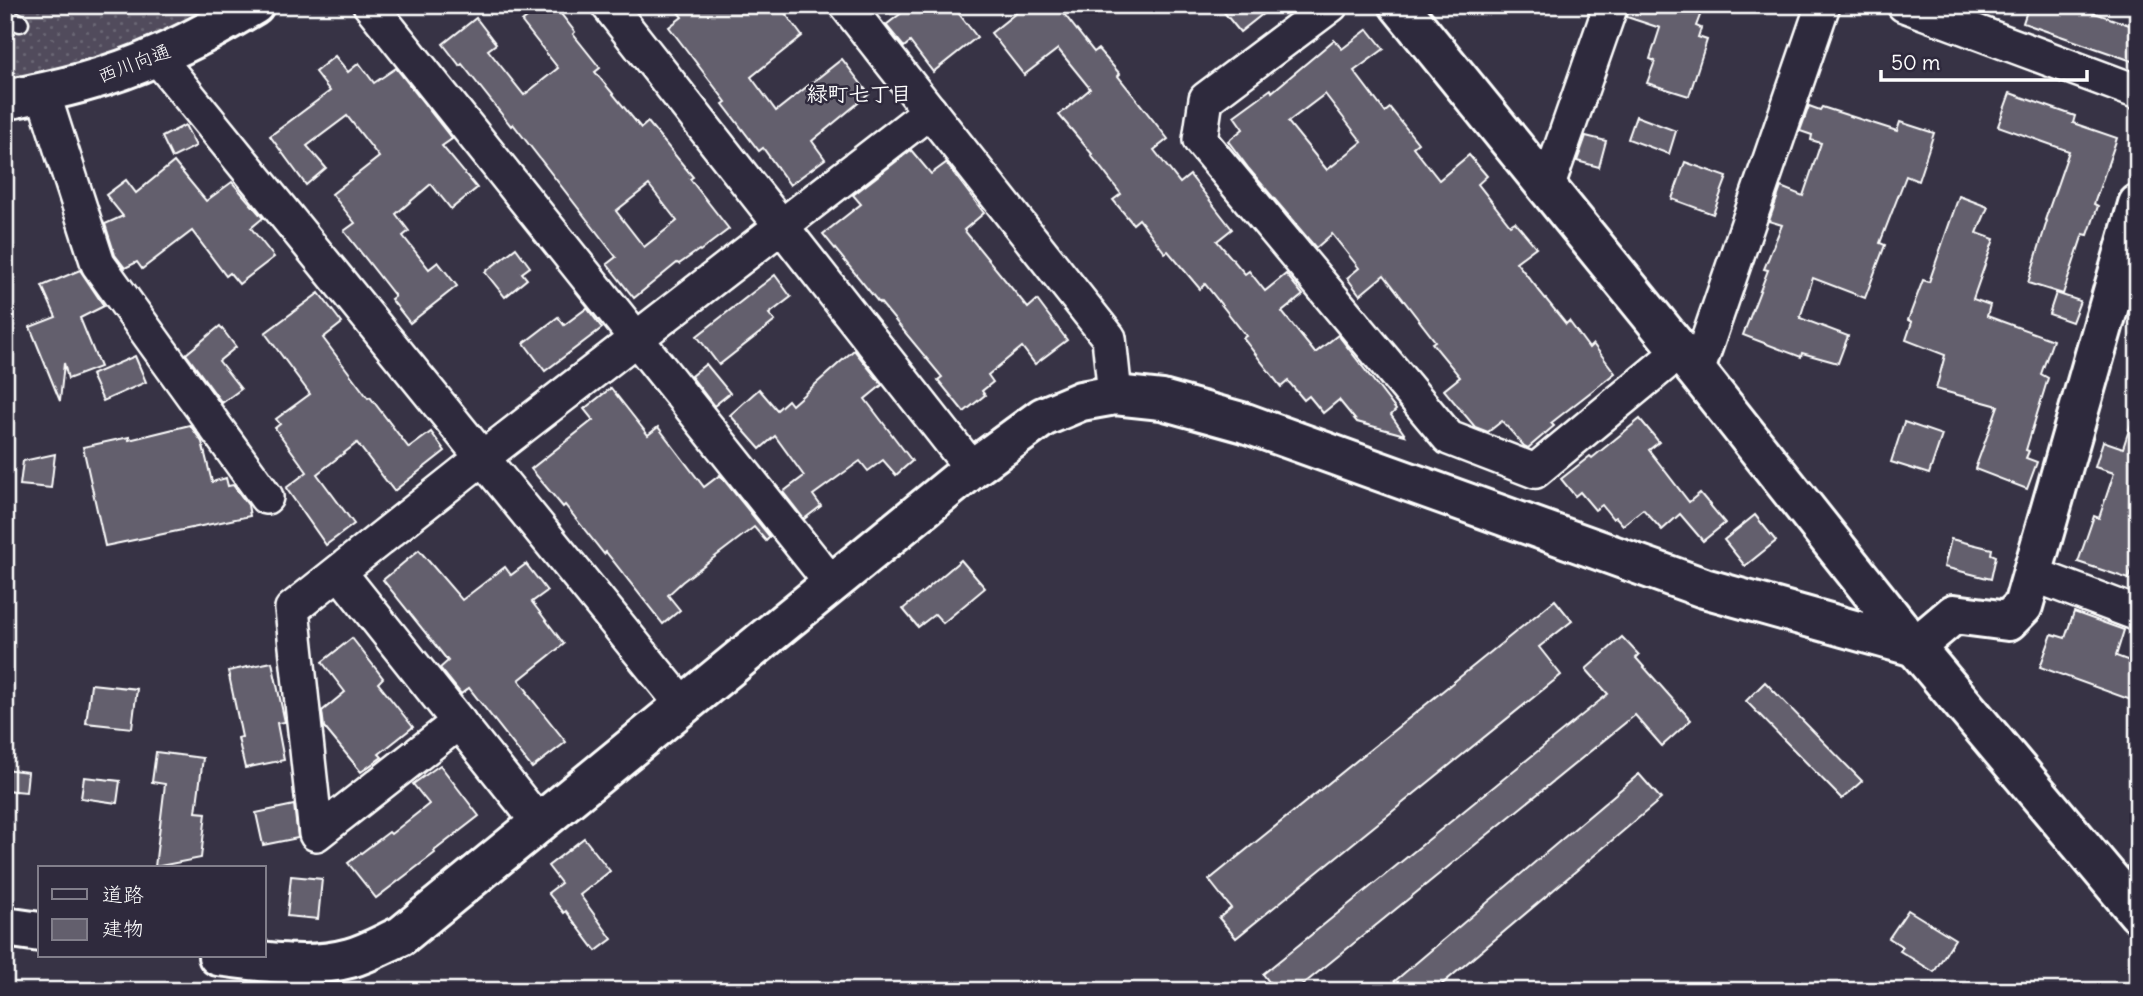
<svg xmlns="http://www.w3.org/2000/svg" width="2143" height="996" viewBox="0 0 2143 996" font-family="Delius,'Klee One',sans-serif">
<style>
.grass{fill:url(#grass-dots);stroke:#a8a6ae;stroke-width:2}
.building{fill:#635f6d;stroke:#fff;stroke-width:2;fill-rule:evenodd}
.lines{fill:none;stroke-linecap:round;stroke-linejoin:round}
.service-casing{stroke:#fff;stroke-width:21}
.minor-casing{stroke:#fff;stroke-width:38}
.tertiary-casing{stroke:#fff;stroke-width:44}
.service{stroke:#2f2a3d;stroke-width:16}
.minor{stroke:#2f2a3d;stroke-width:33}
.tertiary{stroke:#2f2a3d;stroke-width:38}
.labels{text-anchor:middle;stroke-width:5;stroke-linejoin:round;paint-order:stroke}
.street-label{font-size:19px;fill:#fff;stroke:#2f2a3d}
.neighbourhood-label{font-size:21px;font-weight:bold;fill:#fff;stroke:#2f2a3d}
</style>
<defs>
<pattern id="grass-dots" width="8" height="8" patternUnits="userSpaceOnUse" patternTransform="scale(1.75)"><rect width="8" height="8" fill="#514c5c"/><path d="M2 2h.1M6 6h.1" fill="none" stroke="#6b6774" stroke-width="1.8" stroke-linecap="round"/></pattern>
</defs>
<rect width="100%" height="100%" fill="#373345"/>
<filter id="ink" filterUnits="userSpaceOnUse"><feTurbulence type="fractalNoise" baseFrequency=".0143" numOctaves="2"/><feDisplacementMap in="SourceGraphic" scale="14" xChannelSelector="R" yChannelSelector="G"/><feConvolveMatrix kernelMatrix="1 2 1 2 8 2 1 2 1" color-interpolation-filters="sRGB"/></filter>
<g filter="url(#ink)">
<path class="grass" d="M5 5H234L166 40 5 88Z"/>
<g class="building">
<path d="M543 5H554L575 32 573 34 600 68 595 72 641 128 648 122 693 177 690 179 729 229 700 251 699 250 679 264 677 263 634 298 607 264 616 257 513 124 511 126 462 64 460 66 443 44 476 18 496 44 488 50 524 95 558 68 522 22ZM649 185 677 221 644 247 616 211Z"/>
<path d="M672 5H779L802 36 751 77 776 111 842 59 869 94 812 141 825 159 790 185 763 148 759 151 723 104 726 102 669 27 682 17Z"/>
<path d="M912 5H952L977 37 933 72 910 42 904 47 886 25Z"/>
<path d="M1026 5H1057L1094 52 1098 49 1120 74 1118 76 1168 139 1154 150 1180 183 1190 175 1232 229 1217 241 1245 274 1249 271 1265 291 1286 274 1303 295 1282 312 1315 353 1338 335 1396 410 1391 415 1405 435 1357 422 1339 400 1323 413 1309 396 1304 400 1288 381 1281 387 1243 338 1246 336 1205 284 1200 289 1168 251 1165 253 1139 219 1133 224 1113 200 1121 194 1091 155 1092 154 1059 115 1090 89 1088 86 1058 49 1024 75 991 33Z"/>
<path d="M1218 5H1274L1240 32Z"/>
<path d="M1630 5H1704L1696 26 1701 28 1698 37 1707 40 1689 96 1647 83 1655 61 1650 59 1660 28 1627 17Z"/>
<path d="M2029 5H2072L2138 28V63L2023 23Z"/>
<path d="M1368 29 1384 49 1354 71 1385 112 1390 108 1418 143 1413 147 1439 180 1469 155 1487 176 1478 184 1510 225 1515 222 1536 247 1516 262 1566 324 1569 321 1589 348 1593 344 1615 373 1551 423 1554 426 1528 448 1524 446 1502 421 1488 432 1475 427 1444 390 1460 377 1432 343 1435 341 1384 275 1360 295 1347 278 1359 268 1332 234 1316 248 1249 169 1228 141 1243 129 1234 116 1271 89 1272 92 1334 40 1342 49ZM1325 94 1362 142 1327 170 1288 122Z"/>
<path d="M335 56 348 72 359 63 374 83 396 68 452 139 442 146 477 188 451 209 431 184 396 214 409 231 403 236 429 269 438 262 457 286 410 323 391 299 395 296 344 231 355 223 332 194 379 157 347 116 307 146 326 168 306 185 270 136 330 91 315 72Z"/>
<path d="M2010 93 2075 116 2073 123 2117 138 2094 204 2098 206 2088 235 2083 234 2063 294 2028 283 2047 221 2045 220 2069 151 1998 126Z"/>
<path d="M1809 106 1820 110 1822 107 1897 131 1900 122 1934 133 1918 181 1906 176 1880 243 1885 245 1865 298 1813 278 1800 318 1848 336 1838 363 1802 353 1801 357 1743 335 1768 270 1764 269 1782 225 1769 221 1781 187 1803 196 1821 143 1811 140 1812 135 1800 131Z"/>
<path d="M1636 116 1676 131 1669 154 1628 139Z"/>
<path d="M185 125 196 146 172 158 162 137Z"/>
<path d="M1586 136 1606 141 1599 167 1577 161Z"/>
<path d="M911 150 931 174 946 163 984 213 964 230 1028 308 1037 300 1067 340 1035 364 1022 347 988 375 993 382 982 391 985 395 964 412 938 380 942 377 880 302 879 303 823 234 861 204 853 195Z"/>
<path d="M174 162 206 201 232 182 263 218 251 228 274 257 239 284 230 273 226 276 192 231 142 269 137 262 125 268 115 255 105 224 123 216 106 195 126 180 136 193Z"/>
<path d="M1685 162 1727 177 1713 214 1672 199Z"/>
<path d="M1959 196 1988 207 1977 233 1994 239 1973 299 1990 305 1987 316 2053 340 2041 374 2048 378 2026 450 2029 451 2026 458 2037 462 2027 489 1975 469 1998 406 1936 389 1945 355 1906 340 1912 322 1908 320 1923 280 1929 282Z"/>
<path d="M516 248 530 267 522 273 527 279 505 297 485 272Z"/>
<path d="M80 270 104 306 80 318 100 367 68 379 64 363 60 401 30 327 56 317 42 286Z"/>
<path d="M775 275 791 297 769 314 775 321 719 365 697 336Z"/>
<path d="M319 293 342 323 323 338 368 398 370 397 409 448 431 432 445 451 394 491 357 443 317 474 354 524 326 545 286 488 307 472 275 428 280 424 276 419 310 394 265 333Z"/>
<path d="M2056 293 2080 301 2072 322 2049 314Z"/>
<path d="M587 308 602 328 545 371 524 343 558 317 564 325Z"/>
<path d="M220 326 236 347 219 361 241 389 222 403 186 354Z"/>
<path d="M854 350 882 385 865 399 912 461 896 475 883 460 868 471 860 461 813 495 821 506 804 519 783 492 804 476 775 436 760 449 730 415 759 389 777 410 788 400 792 405Z"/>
<path d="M135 356 146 382 103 401 91 375Z"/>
<path d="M706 364 730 393 714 406 691 376Z"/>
<path d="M611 388 648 435 658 427 704 487 720 475 770 537 766 541 754 527 682 582 668 595 680 610 663 624 606 552 604 554 565 505 563 507 531 469 593 420 584 409Z"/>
<path d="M2134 415 2138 416V553L2129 579 2078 562 2094 516 2099 518 2114 473 2095 467 2103 441 2123 448Z"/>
<path d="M1640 419 1659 442 1649 450 1689 502 1700 493 1725 523 1703 541 1680 514 1662 530 1643 509 1623 525 1616 517 1613 519 1602 505 1595 510 1580 492 1575 496 1561 479 1590 456 1592 458Z"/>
<path d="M1904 422 1942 435 1929 474 1891 462Z"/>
<path d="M190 425 202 442 212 482 226 478 228 486 233 485 248 505 250 516 105 546 83 447 129 437V440Z"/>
<path d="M55 454 51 488 20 485 23 461Z"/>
<path d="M1755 515 1776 541 1745 566 1724 540Z"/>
<path d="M1951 539 1992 549 1991 554 1996 556 1991 579 1944 567Z"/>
<path d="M419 550 462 600 505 567 511 575 526 564 547 591 532 602 564 644 519 680 528 692 527 693 566 742 532 768 469 688 461 694 440 668 448 661 383 580Z"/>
<path d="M961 560 985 588 943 623 935 614 918 627 903 609Z"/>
<path d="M1555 600 1572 621 1539 647 1561 675 1236 938 1219 918 1231 908 1209 880Z"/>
<path d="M2074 612 2124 630 2116 656 2138 664V681L2131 700 2040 667 2052 634 2065 638Z"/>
<path d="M1622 637 1639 655 1636 658 1691 720 1662 746 1635 715 1295 991H1276L1263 974 1608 694 1586 669Z"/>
<path d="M352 638 383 678 378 683 413 727 379 754 382 757 361 772 324 727 322 711 345 692 322 662Z"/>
<path d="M272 662 285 722 277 723 284 760 245 768 238 738 242 737 228 671Z"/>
<path d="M1765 682 1862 781 1842 799 1746 701Z"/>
<path d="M91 684 137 689 132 728 86 723Z"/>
<path d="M156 752 203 758 196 812 206 813 201 858 155 867 165 784 152 782Z"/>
<path d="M440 765 479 816 434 851 435 853 376 898 348 863 389 832 391 834 429 804 413 784Z"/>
<path d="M5 769 28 772 26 792 5 790Z"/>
<path d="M1639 774 1661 799 1434 991H1383Z"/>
<path d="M84 777 120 781 117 803 81 798Z"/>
<path d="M294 805 298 838 263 845 256 813Z"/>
<path d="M584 838 610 871 580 895 612 939 596 951 566 911 564 913 548 893 561 883 548 866Z"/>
<path d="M291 876 322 879 318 919 287 916Z"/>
<path d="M1908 910 1955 939 1934 972 1900 951 1903 947 1889 938Z"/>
</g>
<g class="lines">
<defs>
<path id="service" d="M5 16 20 23"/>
<g id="minor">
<path d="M370 5 832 584"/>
<path d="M608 5 972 469"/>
<path d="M846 5 1109 338 1115 395"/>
<path d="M1331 5 1206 99 1200 140 1449 438 1535 471 1680 351"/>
<path d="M1904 5 2138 92"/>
<path d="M157 57 683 705"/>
<path d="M43 93 98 264 266 497"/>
<path d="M1547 188 1611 5"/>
<path d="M1697 372 1823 5"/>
<path d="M340 573 539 823"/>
<path d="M2032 574 2138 614"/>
<path d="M459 722 316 834 292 609 482 458 930 111"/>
</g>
<g id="tertiary">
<path d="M1399 5 1697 372 1915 647 2138 913"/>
<path d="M5 100C57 90 109 78 157 56 191 42 222 24 254 5"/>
<path d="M5 927 40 932"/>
<path d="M218 956C262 961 307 970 350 958 368 953 385 943 401 936L972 469 1043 417 1081 401 1115 395 1162 400 1245 423 1704 588 1915 647 1954 614 2008 621 2023 606 2138 204"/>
</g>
</defs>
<use href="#service" class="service-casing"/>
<use href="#minor" class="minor-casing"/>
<use href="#tertiary" class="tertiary-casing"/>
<use href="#service" class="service"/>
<use href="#minor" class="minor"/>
<use href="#tertiary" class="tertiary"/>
</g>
</g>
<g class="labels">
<g class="street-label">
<text transform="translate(134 63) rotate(-21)" y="7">西川向通</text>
</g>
<g class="neighbourhood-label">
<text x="859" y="101">緑町七丁目</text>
</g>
</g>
<rect width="2143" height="996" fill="none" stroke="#2f2a3d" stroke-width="28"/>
<rect x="14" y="14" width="2115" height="968" fill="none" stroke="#fff" stroke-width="2.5" filter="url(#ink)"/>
<rect x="38" y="866" width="228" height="91" fill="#2f2a3d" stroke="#827f8b" stroke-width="2"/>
<rect x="52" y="889" width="35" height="10" fill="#2f2a3d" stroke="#827f8b" stroke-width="2"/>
<text x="102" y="902" font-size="21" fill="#ffffff">道路</text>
<rect x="52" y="919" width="35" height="21" fill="#635f6d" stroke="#827f8b" stroke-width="2"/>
<text x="102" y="936" font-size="21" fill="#ffffff">建物</text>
<path d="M1881 70v10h206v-10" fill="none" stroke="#ffffff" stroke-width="3.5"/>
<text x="1891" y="70" font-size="21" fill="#ffffff" stroke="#2f2a3d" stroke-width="5" paint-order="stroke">50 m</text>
</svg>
